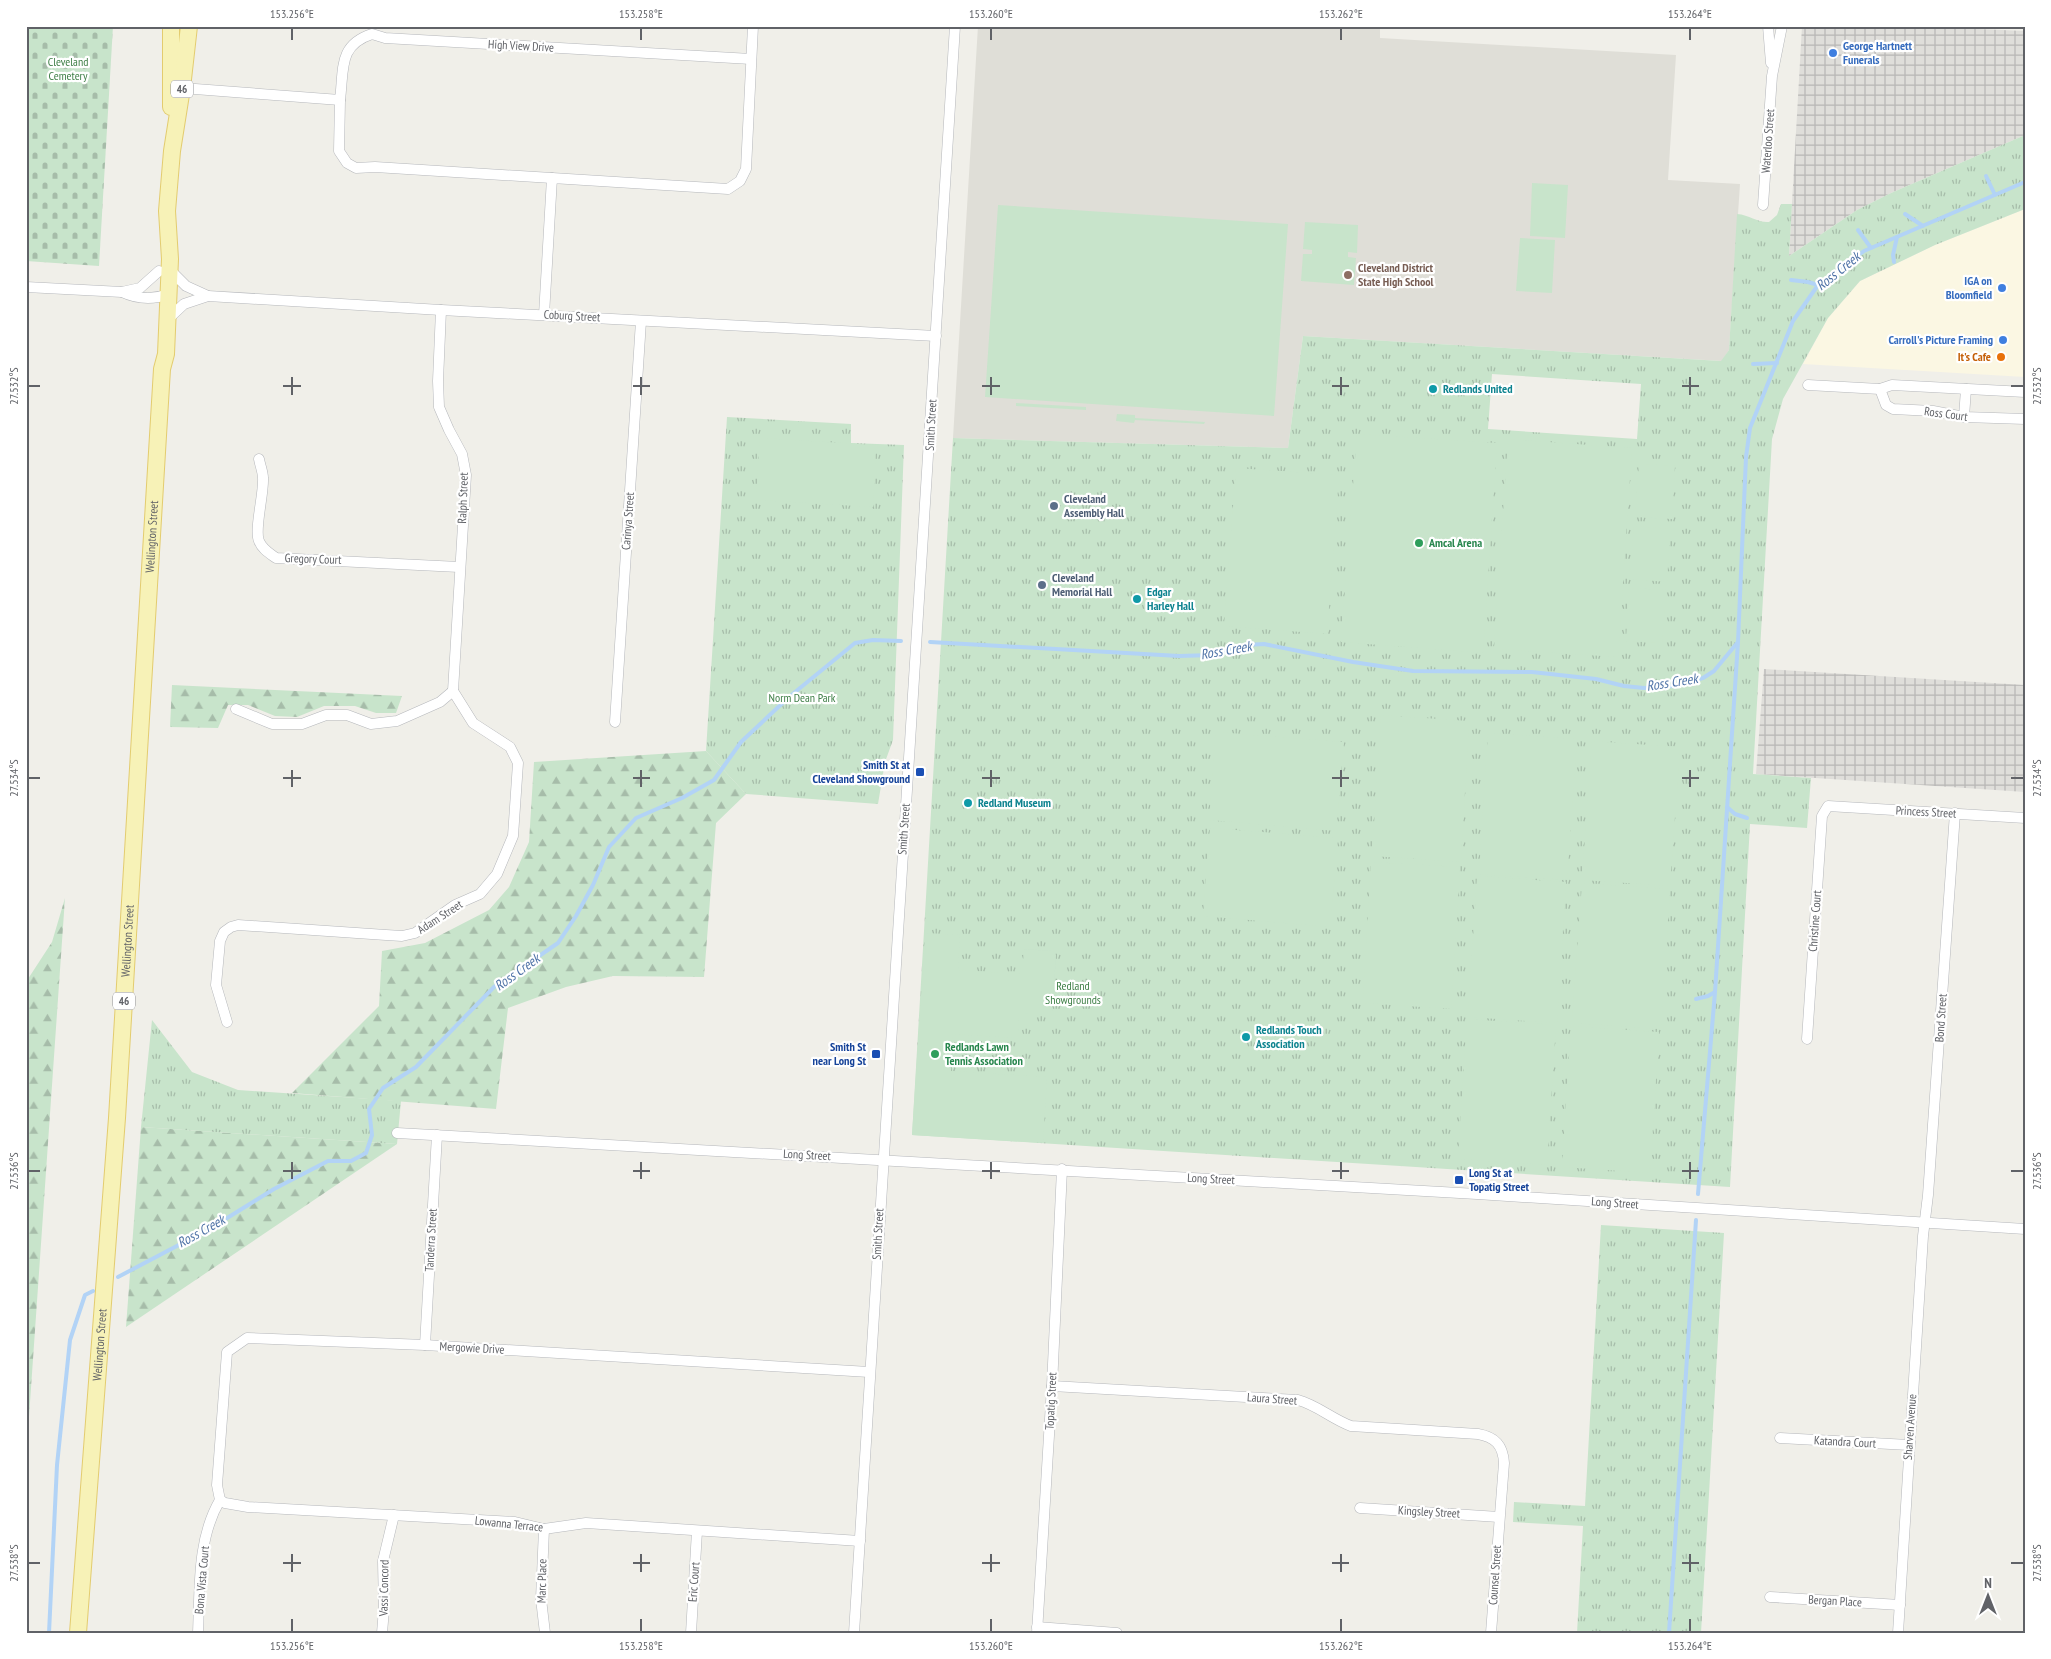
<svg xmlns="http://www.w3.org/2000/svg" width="2051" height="1659" viewBox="0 0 2051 1659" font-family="'PT Sans Narrow',sans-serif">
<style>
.commercial{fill:#fbf7e3}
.industrial{fill:url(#industrial-grid)}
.education{fill:#dfded7}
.forest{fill:url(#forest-firs)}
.cemetery{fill:url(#cemetery-stones)}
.park{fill:url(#park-tufts);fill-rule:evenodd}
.pitch{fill:#c8e4cb}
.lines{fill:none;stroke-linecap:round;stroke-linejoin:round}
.stream{stroke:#b2d3f6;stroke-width:4}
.street-casing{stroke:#b5b7bb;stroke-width:11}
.primary-casing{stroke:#e3cc6f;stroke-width:18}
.street{stroke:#fff;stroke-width:10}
.primary{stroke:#f7f2b7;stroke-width:16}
.ticks{fill:none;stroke:#606267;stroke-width:2}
.shop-dot{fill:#3f7fe0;stroke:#fff;stroke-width:2}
.education-dot{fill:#8d6e63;stroke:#fff;stroke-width:2}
.food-dot{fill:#e8710a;stroke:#fff;stroke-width:2}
.culture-dot{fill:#0f9aa8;stroke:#fff;stroke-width:2}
.service-dot{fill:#5c6f8a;stroke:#fff;stroke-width:2}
.leisure-dot{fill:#2e9e5b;stroke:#fff;stroke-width:2}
.transit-dot{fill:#1a4fb4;stroke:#fff;stroke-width:2}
.labels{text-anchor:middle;stroke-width:4.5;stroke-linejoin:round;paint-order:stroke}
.shield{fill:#fff;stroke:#909195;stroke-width:1}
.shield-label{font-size:11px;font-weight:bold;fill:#606267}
.street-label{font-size:12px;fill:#606267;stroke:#fff}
.shop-label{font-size:12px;font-weight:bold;fill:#366cbe;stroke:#fff;text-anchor:end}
.park-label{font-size:12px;fill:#3f7f47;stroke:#fff}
.education-label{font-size:12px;font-weight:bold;fill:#785e54;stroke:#fff;text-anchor:start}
.food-label{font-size:12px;font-weight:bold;fill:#c56008;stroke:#fff;text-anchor:end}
.culture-label{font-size:12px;font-weight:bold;fill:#0d838f;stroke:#fff;text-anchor:start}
.service-label{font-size:12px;font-weight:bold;fill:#4e5e75;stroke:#fff;text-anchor:start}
.leisure-label{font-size:12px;font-weight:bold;fill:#27864d;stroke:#fff;text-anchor:start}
.transit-label{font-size:12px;font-weight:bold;fill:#164399;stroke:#fff;text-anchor:end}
.water-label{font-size:14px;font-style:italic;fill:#4f73a7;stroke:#fff}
.neatline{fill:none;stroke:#606267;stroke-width:2}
.ticks-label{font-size:12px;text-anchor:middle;fill:#606267}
</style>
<defs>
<pattern id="industrial-grid" width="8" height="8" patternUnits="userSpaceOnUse" patternTransform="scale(1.25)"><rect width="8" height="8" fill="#dfdeda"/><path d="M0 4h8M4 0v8" fill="none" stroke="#b8b7b5"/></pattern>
<pattern id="forest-firs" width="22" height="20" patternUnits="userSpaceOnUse" patternTransform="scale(1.25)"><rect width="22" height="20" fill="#c8e4cb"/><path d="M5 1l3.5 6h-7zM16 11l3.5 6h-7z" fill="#a6bca9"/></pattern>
<pattern id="cemetery-stones" width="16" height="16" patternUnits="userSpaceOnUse" patternTransform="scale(1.25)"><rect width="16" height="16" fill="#c8e4cb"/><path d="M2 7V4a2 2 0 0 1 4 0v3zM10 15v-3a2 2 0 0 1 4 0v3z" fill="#a6bca9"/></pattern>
<pattern id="park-tufts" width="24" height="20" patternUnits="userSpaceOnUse" patternTransform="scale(1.25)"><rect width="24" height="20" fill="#c8e4cb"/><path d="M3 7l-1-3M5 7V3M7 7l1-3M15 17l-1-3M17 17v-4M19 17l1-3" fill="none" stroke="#a6bca9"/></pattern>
</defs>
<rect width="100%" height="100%" fill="#f0efe9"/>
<path class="commercial" d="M2025 209V377L1803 364 1828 318 1860 281 1935 245Z"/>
<g class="industrial">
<path d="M1802 26H1909L2025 31V135L1891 193 1857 210 1789 256Z"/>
<path d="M1764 669 2025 685V792L1756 774Z"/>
</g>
<path class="education" d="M978 26H1380V38L1676 55 1668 180 1740 184 1729 350 1722 361 1303 336 1288 448 953 438Z"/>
<g class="forest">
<path d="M172 685 402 696 396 713H376L355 706H324L297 717 275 716 248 705H228L218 728 170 727Z"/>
<path d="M706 751 746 794 716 823 704 977 613 976 566 987 508 1008 496 1109 292 1093 379 1006 382 951 425 943 489 910 509 887 529 842 534 762Z"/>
<path d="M65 898 26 1460V982L52 942Z"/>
<path d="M141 1127 397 1144 126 1327Z"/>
</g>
<path class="cemetery" d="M26 26H113L99 266 26 261Z"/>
<g class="park">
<path d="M2025 135V209L1935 245 1860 281 1828 318 1783 399 1772 439 1753 774 1811 778 1807 828 1750 824 1730 1187 912 1135 953 438 1288 448 1303 336 1721 361 1729 350 1737 214C1750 215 1758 223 1769 222L1777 215 1781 204H1792L1789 256 1857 210 1891 193ZM1492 374 1641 384 1637 439 1488 429Z"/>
<path d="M727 417 851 424V443L904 445 893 740 885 762 878 804 746 794 706 751Z"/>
<path d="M152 1020 192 1072 238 1090 401 1101 397 1144 141 1127Z"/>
<path d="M1601 1225 1724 1233 1701 1633H1577L1583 1526 1513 1522 1514 1502 1585 1506Z"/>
</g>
<g class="pitch">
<path d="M1532 183 1568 185 1565 238 1530 236Z"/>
<path d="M998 205 1288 224 1274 416 985 397Z"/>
<path d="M1305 222 1358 225 1357 253 1348 252V257L1356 258 1354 285 1301 281 1303 254H1312V250L1303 249Z"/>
<path d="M1520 238 1555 240 1552 293 1516 291Z"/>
<path d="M1016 403 1086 407V410L1016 406Z"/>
<path d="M1117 414 1135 415V418L1205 422 1204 424 1135 420 1134 423 1116 421Z"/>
<path d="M1357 434 1497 443 1483 653 1341 642Z"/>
<path d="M760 438 876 445 873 507 756 500Z"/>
<path d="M1508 439 1632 448 1618 657 1494 649Z"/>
<path d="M1639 464 1675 466 1672 519 1635 517Z"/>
<path d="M1236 468 1339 475 1327 634 1224 626Z"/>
<path d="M1634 526 1670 529 1667 582 1630 579Z"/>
<path d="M1629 588 1666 590 1662 643 1626 641Z"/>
<path d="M1381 715 1469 721 1461 862 1372 856Z"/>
<path d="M1216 732 1344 742 1336 831 1209 820Z"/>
<path d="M1488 733 1577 739 1567 880 1479 874Z"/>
<path d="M1592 741 1680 747 1670 886 1582 880Z"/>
<path d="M1210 828 1338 838 1330 927 1203 916Z"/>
<path d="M1371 862 1460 867 1451 1009 1363 1003Z"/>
<path d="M1477 876 1566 882 1557 1023 1468 1017Z"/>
<path d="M1582 883 1670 889 1661 1029 1572 1023Z"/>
<path d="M925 933 960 935 958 970 1022 974 1024 949 1052 951 1056 955 1052 1011 1048 1015 1019 1013 1018 1034 1014 1038 953 1034 951 1071 1047 1077 1043 1143 912 1135Z"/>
<path d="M1467 1019 1556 1025 1547 1165 1458 1159Z"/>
<path d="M1571 1026 1659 1032 1650 1173 1562 1167Z"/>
</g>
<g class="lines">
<g class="stream">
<path d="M1986 176 1995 195"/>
<path d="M1905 214 1923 226"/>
<path d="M1858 230 1871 248"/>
<path d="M1894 262 1893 255 1897 237"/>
<path d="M1791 280 1808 282 1818 285"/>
<path d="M1753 364 1777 363"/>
<path d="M930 642 1179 656 1213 655 1247 645 1264 644 1353 662 1413 671 1532 672 1596 679 1624 686 1644 688 1672 686 1703 678 1714 671 1738 642"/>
<path d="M1727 807 1735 814 1747 818"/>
<path d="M1696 999 1708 996 1715 992"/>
<path d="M1698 1194 1715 992 1738 642 1746 457 1750 428 1793 321 1818 285 1864 251 2025 182"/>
<path d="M118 1277 211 1228 274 1189 328 1161H351L366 1153 372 1135 369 1109 383 1088 416 1067 494 987 558 943 576 916 593 885 609 847 636 818 682 798 714 780 741 742 789 697 855 643 873 640 901 641"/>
<path d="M49 1633 57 1465 70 1340 85 1295 93 1291"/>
<path d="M1669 1633 1696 1220"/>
</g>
<defs>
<g id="street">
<path d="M1768 26 1771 63"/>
<path d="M182 88 340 100C344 69 338 45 372 34L385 38 751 59"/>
<path d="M340 100 339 151 347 163 356 168 375 167 552 178"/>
<path d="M1763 205 1772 76 1782 26"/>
<path d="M170 270 186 286 208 296"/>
<path d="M26 287 122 292 140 288 159 271"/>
<path d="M122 292C137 299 153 300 169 294"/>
<path d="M441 310 438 381 439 407 449 430 462 454 466 475 453 691"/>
<path d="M544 315 552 178 728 189 740 181 746 169 753 26"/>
<path d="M168 319 184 304 208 296 441 310 936 336"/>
<path d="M1808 385 1880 389 1892 385 2025 392"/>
<path d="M1880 389 1886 405 1893 409 1933 411 1964 417 2025 419"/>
<path d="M1964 417 1966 389"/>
<path d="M259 459C260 465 263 472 263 478 264 494 254 530 259 541 262 549 269 553 276 558L459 567"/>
<path d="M236 709 272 724H302L326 715H347L371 724 397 721 440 702 453 691"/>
<path d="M615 722 641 321"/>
<path d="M227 1022 216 985 220 941 224 932 231 927 238 925 386 935 402 936 415 933 455 905 480 894 497 874 513 836 518 763 510 747 473 723 453 691"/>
<path d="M1807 1039 1822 816 1828 806 2025 818"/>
<path d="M397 1133 1477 1194 2025 1229"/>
<path d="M425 1345 437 1135"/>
<path d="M1052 1386 1298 1400C1317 1405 1332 1419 1351 1426L1478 1434C1495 1437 1503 1445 1504 1463L1491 1633"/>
<path d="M1780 1438 1909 1445"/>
<path d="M220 1500 217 1485 227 1352 247 1338 425 1345 869 1372"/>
<path d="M220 1500 225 1503 248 1507 515 1522 544 1529 586 1523 860 1541"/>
<path d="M1360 1508 1499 1517"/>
<path d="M544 1529 541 1599 545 1633"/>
<path d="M1770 1597 1900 1605"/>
<path d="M1037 1627 1117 1633"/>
<path d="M198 1633C200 1588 197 1539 220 1500"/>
<path d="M382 1633 384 1609 383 1561 394 1515"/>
<path d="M691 1633 697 1531"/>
<path d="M854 1633 955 26"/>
<path d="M1037 1633 1052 1386 1062 1169"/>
<path d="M1898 1633 1923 1236 1928 1195 1955 813"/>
</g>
<g id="primary">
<path d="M171 26V107"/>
<path id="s1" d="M78 1633 117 1118 162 369 166 354 170 259 167 211 172 151 182 88 189 26"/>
</g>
</defs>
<use href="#street" class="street-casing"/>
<use href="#primary" class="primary-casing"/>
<use href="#street" class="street"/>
<use href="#primary" class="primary"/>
</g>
<path class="ticks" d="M292 28V40M641 28V40M991 28V40M1341 28V40M1690 28V40M292 377V395M641 377V395M991 377V395M1341 377V395M1690 377V395M28 386H40M283 386H301M633 386H650M982 386H1000M1332 386H1349M1682 386H1699M2011 386H2024M292 770V787M641 770V787M991 770V787M1341 770V787M1690 770V787M28 778H40M283 778H301M633 778H650M982 778H1000M1332 778H1349M1682 778H1699M2011 778H2024M292 1162V1179M641 1162V1179M991 1162V1179M1341 1162V1179M1690 1162V1179M28 1171H40M283 1171H301M633 1171H650M982 1171H1000M1332 1171H1349M1682 1171H1699M2011 1171H2024M292 1554V1572M641 1554V1572M991 1554V1572M1341 1554V1572M1690 1554V1572M28 1563H40M283 1563H301M633 1563H650M982 1563H1000M1332 1563H1349M1682 1563H1699M2011 1563H2024M292 1619V1632M641 1619V1632M991 1619V1632M1341 1619V1632M1690 1619V1632"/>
<g class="shop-dot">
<circle cx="1833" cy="53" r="5"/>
<circle cx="2002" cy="288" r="5"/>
<circle cx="2003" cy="340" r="5"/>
</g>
<circle class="education-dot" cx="1348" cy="275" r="5"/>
<circle class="food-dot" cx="2001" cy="357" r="5"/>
<g class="culture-dot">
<circle cx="1433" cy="389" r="5"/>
<circle cx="1137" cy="599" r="5"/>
<circle cx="968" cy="803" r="5"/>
<circle cx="1246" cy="1037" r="5"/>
</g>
<g class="service-dot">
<circle cx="1054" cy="506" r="5"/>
<circle cx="1042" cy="585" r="5"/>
</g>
<g class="leisure-dot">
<circle cx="1419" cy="543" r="5"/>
<circle cx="935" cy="1054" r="5"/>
</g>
<g class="transit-dot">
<rect x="915" y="767" width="10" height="10" rx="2.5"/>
<rect x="871" y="1049" width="10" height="10" rx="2.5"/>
<rect x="1454" y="1175" width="10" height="10" rx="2.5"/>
</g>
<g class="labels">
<g class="shield">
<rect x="171" y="80.5" width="22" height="17" rx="4"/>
<rect x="113" y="992.5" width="22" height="17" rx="4"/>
</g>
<g class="shield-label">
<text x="182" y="93">46</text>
<text x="124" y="1005">46</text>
</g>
<g class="street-label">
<text transform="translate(521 46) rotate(3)" y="4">High View Drive</text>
<text transform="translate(1768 141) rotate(-86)" y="4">Waterloo Street</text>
<text transform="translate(572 316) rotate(3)" y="4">Coburg Street</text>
<text transform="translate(1946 414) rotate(8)" y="4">Ross Court</text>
<text transform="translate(931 425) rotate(-87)" y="4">Smith Street</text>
<text transform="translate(463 498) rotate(-88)" y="4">Ralph Street</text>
<text transform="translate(628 521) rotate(-86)" y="4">Carinya Street</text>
<text dy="4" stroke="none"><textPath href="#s1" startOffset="1099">Wellington Street</textPath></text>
<text transform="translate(313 559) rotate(2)" y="4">Gregory Court</text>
<text transform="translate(1926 812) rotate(3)" y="4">Princess Street</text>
<text transform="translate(904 829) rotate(-86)" y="4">Smith Street</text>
<text transform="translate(440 917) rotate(-33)" y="4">Adam Street</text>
<text transform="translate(1815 921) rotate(-86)" y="4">Christine Court</text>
<text dy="4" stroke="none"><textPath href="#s1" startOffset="694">Wellington Street</textPath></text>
<text transform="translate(1941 1018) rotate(-86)" y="4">Bond Street</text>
<text transform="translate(807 1155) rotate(3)" y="4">Long Street</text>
<text transform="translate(1211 1179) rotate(3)" y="4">Long Street</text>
<text transform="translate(1615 1203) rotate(4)" y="4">Long Street</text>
<text transform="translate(878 1234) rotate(-87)" y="4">Smith Street</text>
<text transform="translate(431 1240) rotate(-87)" y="4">Tanderra Street</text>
<text dy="4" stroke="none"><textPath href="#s1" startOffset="289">Wellington Street</textPath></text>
<text transform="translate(472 1348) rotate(3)" y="4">Mergowie Drive</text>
<text transform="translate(1272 1399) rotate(4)" y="4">Laura Street</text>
<text transform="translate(1051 1401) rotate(-87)" y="4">Topatig Street</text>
<text transform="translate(1910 1427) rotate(-86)" y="4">Sharven Avenue</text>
<text transform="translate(1845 1442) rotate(3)" y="4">Katandra Court</text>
<text transform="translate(1429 1512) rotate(3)" y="4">Kingsley Street</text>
<text transform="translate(509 1524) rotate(6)" y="4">Lowanna Terrace</text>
<text transform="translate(1495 1575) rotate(-86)" y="4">Counsel Street</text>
<text transform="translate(202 1580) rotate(-85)" y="4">Bona Vista Court</text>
<text transform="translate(542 1581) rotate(-89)" y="4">Marc Place</text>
<text transform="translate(694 1582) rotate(-86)" y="4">Eric Court</text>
<text transform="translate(384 1588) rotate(-89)" y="4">Vassi Concord</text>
<text transform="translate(1835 1601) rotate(3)" y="4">Bergan Place</text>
</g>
<g class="shop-label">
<text x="1843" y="50" text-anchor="start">George Hartnett<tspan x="1843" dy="14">Funerals</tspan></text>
<text x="1992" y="285">IGA on<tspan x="1992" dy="14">Bloomfield</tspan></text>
<text x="1993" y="344">Carroll's Picture Framing</text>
</g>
<g class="park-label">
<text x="68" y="66">Cleveland<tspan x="68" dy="14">Cemetery</tspan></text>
<text x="802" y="702">Norm Dean Park</text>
<text x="1073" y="990">Redland<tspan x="1073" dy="14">Showgrounds</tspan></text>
</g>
<g class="education-label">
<text x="1358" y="272">Cleveland District<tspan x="1358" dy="14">State High School</tspan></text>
</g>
<g class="food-label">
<text x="1991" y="361">It's Cafe</text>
</g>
<g class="culture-label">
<text x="1443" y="393">Redlands United</text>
<text x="1147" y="596">Edgar<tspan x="1147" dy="14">Harley Hall</tspan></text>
<text x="978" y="807">Redland Museum</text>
<text x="1256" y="1034">Redlands Touch<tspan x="1256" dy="14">Association</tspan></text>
</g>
<g class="service-label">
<text x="1064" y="503">Cleveland<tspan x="1064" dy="14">Assembly Hall</tspan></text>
<text x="1052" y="582">Cleveland<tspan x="1052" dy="14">Memorial Hall</tspan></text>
</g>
<g class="leisure-label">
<text x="1429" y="547">Amcal Arena</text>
<text x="945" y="1051">Redlands Lawn<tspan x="945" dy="14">Tennis Association</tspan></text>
</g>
<g class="transit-label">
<text x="910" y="769">Smith St at<tspan x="910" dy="14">Cleveland Showground</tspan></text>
<text x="866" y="1051">Smith St<tspan x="866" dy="14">near Long St</tspan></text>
<text x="1469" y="1177" text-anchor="start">Long St at<tspan x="1469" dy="14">Topatig Street</tspan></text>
</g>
<g class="water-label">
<text transform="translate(1838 271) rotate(-39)" y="5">Ross Creek</text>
<text transform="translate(1226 650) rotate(-10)" y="5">Ross Creek</text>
<text transform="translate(1672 682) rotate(-9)" y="5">Ross Creek</text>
<text transform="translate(517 972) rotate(-36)" y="5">Ross Creek</text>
<text transform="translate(201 1231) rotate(-29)" y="5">Ross Creek</text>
</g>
</g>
<rect width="2051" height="1659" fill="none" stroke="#ffffff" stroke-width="55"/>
<g transform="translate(1988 1596)" stroke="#ffffff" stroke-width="4" paint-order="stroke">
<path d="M0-4L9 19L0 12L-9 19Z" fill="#606267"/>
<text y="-8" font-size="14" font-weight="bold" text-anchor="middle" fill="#606267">N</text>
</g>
<rect x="28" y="28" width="1996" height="1604" class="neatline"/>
<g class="ticks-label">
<text x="292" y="18">153.256°E</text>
<text x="641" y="18">153.258°E</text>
<text x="991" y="18">153.260°E</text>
<text x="1341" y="18">153.262°E</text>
<text x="1690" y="18">153.264°E</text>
<text transform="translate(14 386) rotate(-90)" y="4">27.532°S</text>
<text transform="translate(2037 386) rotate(-90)" y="4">27.532°S</text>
<text transform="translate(14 778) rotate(-90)" y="4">27.534°S</text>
<text transform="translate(2037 778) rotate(-90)" y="4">27.534°S</text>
<text transform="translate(14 1171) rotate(-90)" y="4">27.536°S</text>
<text transform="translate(2037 1171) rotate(-90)" y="4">27.536°S</text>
<text transform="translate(14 1563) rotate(-90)" y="4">27.538°S</text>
<text transform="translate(2037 1563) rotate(-90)" y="4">27.538°S</text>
<text x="292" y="1650">153.256°E</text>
<text x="641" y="1650">153.258°E</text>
<text x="991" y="1650">153.260°E</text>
<text x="1341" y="1650">153.262°E</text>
<text x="1690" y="1650">153.264°E</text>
</g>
</svg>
